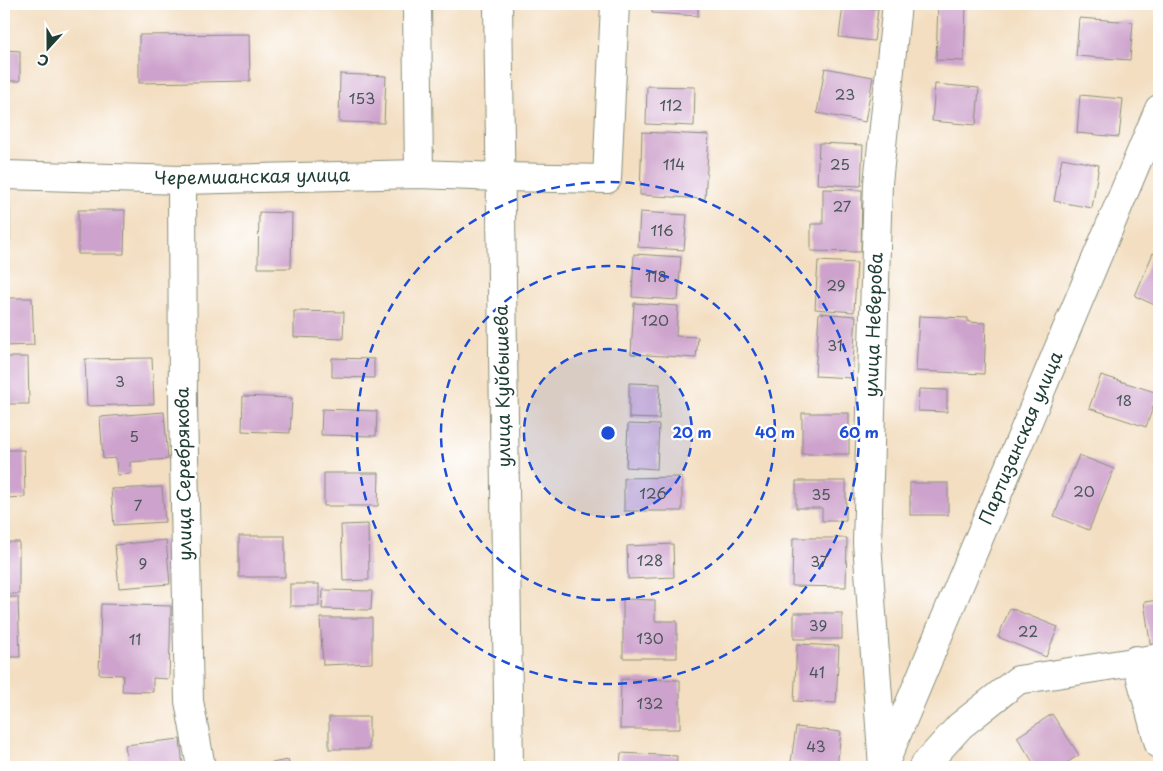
<svg xmlns="http://www.w3.org/2000/svg" width="1163" height="771" viewBox="0 0 1163 771" font-family="'Playpen Sans',sans-serif">
<style>
.building{fill:#cda2cc}
.lines{fill:none;stroke-linecap:round;stroke-linejoin:round}
.minor-casing{stroke:#898e7a;stroke-width:30}
.major-casing{stroke:#898e7a;stroke-width:30}
.minor{stroke:#fff;stroke-width:28}
.major{stroke:#fff;stroke-width:28}
.ring{fill:none;stroke:#1d4ed8;stroke-width:2.5;stroke-dasharray:9 6}
.labels{text-anchor:middle;stroke-width:4.5;stroke-linejoin:round;paint-order:stroke}
.number-label{font-size:15px;fill:#4a565a}
.street-label{font-size:18px;fill:#1f3d34;stroke:#fff}
.centre{fill:#1d4ed8;stroke:#fff;stroke-width:2.5}
.ring-label{font-size:15px;text-anchor:middle;font-weight:bold;fill:#1d4ed8;stroke:#fff;stroke-width:4.5;stroke-linejoin:round;paint-order:stroke}
</style>
<rect width="100%" height="100%" fill="#fff"/>
<filter id="ink" filterUnits="userSpaceOnUse"><feTurbulence type="fractalNoise" baseFrequency=".02" numOctaves="2"/><feDisplacementMap in="SourceGraphic" scale="10" xChannelSelector="R" yChannelSelector="G"/><feConvolveMatrix kernelMatrix="1 2 1 2 8 2 1 2 1" color-interpolation-filters="sRGB"/></filter>
<filter id="wash" filterUnits="userSpaceOnUse"><feTurbulence type="fractalNoise" baseFrequency=".0096" numOctaves="4" result="noise"/><feDisplacementMap in="SourceGraphic" scale="20" xChannelSelector="R" yChannelSelector="G"/><feGaussianBlur stdDeviation="1.12" result="paint"/><feColorMatrix in="noise" values="0 0 0 0 0 0 0 0 0 0 0 0 0 0 0 0 0 1.4 0 .05"/><feComposite in="paint" operator="in"/></filter>
<g filter="url(#wash)">
<rect width="100%" height="100%" fill="#f3dec1"/>
<g id="blocks">
<g class="building">
<path d="M652 4H698V16L652 13Z"/>
<path d="M938 4H966L964 61 936 60Z"/>
<path d="M843 5 878 9 874 41 839 37Z"/>
<path d="M1079 18 1133 22 1130 60 1076 56Z"/>
<path d="M249 34 250 81 139 83V35Z"/>
<path d="M4 50 20 51V81H4Z"/>
<path d="M825 68 873 77 865 122 817 113Z"/>
<path d="M340 74 386 76 384 123 339 122Z"/>
<path d="M935 84 979 88 976 125 932 121Z"/>
<path d="M647 86 695 87 694 126 646 124Z"/>
<path d="M1080 95 1123 99 1119 137 1077 133Z"/>
<path d="M642 132 709 135 705 199 640 195Z"/>
<path d="M819 143 863 145 861 186 817 184Z"/>
<path d="M1062 158 1099 165 1092 208 1054 201Z"/>
<path d="M823 189 862 190 861 252 811 251V224H823Z"/>
<rect x="4" y="209" width="6" height="31"/>
<path d="M78 210H125L124 254H78Z"/>
<path d="M259 212 292 213 291 268H258Z"/>
<path d="M640 212 687 215 684 250 638 247Z"/>
<path d="M1153 253 1159 256V307L1135 296Z"/>
<path d="M634 254 681 257 678 300 632 297Z"/>
<path d="M818 261 857 263 854 312 815 309Z"/>
<path d="M4 298H32L34 345 4 346Z"/>
<path d="M634 303 678 306 676 336 698 337 696 358 631 354Z"/>
<path d="M294 311 344 312 343 339 294 337Z"/>
<path d="M819 313 856 316 852 378 815 376Z"/>
<path d="M919 316 968 318V322L986 323 984 374 916 371Z"/>
<path d="M4 357H28L29 404H4Z"/>
<path d="M152 358 154 404 87 406 85 359Z"/>
<path d="M332 358 374 359V378L332 377Z"/>
<path d="M1101 375 1158 393 1146 427 1089 408Z"/>
<path d="M629 383 660 384 659 419 629 418Z"/>
<path d="M919 389 947 390V412L918 411Z"/>
<path d="M243 396 292 398 290 433 242 431Z"/>
<path d="M322 409 377 411 376 436 321 435Z"/>
<path d="M164 412 168 459 130 462 131 474 117 475 116 458 103 459 100 417Z"/>
<rect x="802" y="413" width="47" height="41"/>
<path d="M628 424 659 425 657 469 626 467Z"/>
<path d="M4 450H24L25 497 4 498Z"/>
<path d="M1079 455 1114 469 1089 530 1054 516Z"/>
<path d="M324 473H379L378 506H324Z"/>
<path d="M682 477V511H624V478Z"/>
<path d="M796 481H846V521H822V508H796Z"/>
<rect x="910" y="483" width="38" height="32"/>
<path d="M162 487 165 522 114 525 111 489Z"/>
<path d="M368 524 369 580 343 581 341 525Z"/>
<rect x="239" y="536" width="46" height="41"/>
<path d="M793 538H847L846 587 792 586Z"/>
<path d="M166 540 170 584 119 588 115 545Z"/>
<rect x="4" y="542" width="15" height="52"/>
<path d="M673 544 674 577 628 579 627 546Z"/>
<rect x="290" y="584" width="29" height="22"/>
<path d="M323 590 372 591 371 610 322 609Z"/>
<path d="M4 597H18L20 657H4Z"/>
<path d="M623 599 655 600V621H677V658H623Z"/>
<path d="M1159 600V647L1151 649 1144 602Z"/>
<path d="M101 604 171 606 169 679 153 678V692L122 691 123 675 99 674Z"/>
<path d="M1010 608 1058 627 1046 657 998 637Z"/>
<rect x="794" y="613" width="48" height="26"/>
<path d="M320 618H372V663L323 665Z"/>
<path d="M797 644 839 646 836 703 794 701Z"/>
<path d="M621 679 680 680V729H620Z"/>
<path d="M1052 714 1079 755 1060 767H1036L1017 737Z"/>
<rect x="329" y="717" width="40" height="32"/>
<path d="M796 727 841 732 837 767 791 762Z"/>
<path d="M180 739 183 767H128L125 745Z"/>
<path d="M621 753 677 756 676 767H620Z"/>
<path d="M288 760 290 767H255V766Z"/>
</g>
</g>
</g>
<g filter="url(#ink)">
<use href="#blocks" fill-opacity="0" stroke="#898e7a" stroke-width="1"/>
<g class="lines">
<defs>
<g id="minor">
<path d="M417 4 419 174"/>
<path d="M500 177 607 179 615 4"/>
<path d="M182 180 183 406 189 701 201 767"/>
<path d="M1136 660 1159 744"/>
<path d="M886 760 1159 109"/>
<path d="M883 767 867 543 878 183 897 4"/>
<path d="M923 767 960 726 1018 680 1159 658"/>
</g>
<g id="major">
<path d="M498 4 509 767"/>
<path d="M4 175 182 180 419 174 500 177"/>
</g>
</defs>
<use href="#minor" class="minor-casing"/>
<use href="#major" class="major-casing"/>
<use href="#minor" class="minor"/>
<use href="#major" class="major"/>
</g>
</g>
<circle cx="608" cy="433" r="84" fill="#1d4ed8" fill-opacity=".12"/>
<g class="ring">
<circle cx="608" cy="433" r="84"/>
<circle cx="608" cy="433" r="167"/>
<circle cx="608" cy="433" r="251"/>
</g>
<g class="labels">
<g class="number-label">
<text x="845" y="100">23</text>
<text x="362" y="104">153</text>
<text x="671" y="111">112</text>
<text x="674" y="170">114</text>
<text x="840" y="170">25</text>
<text x="842" y="212">27</text>
<text x="662" y="236">116</text>
<text x="656" y="282">118</text>
<text x="836" y="291">29</text>
<text x="655" y="326">120</text>
<text x="835" y="351">31</text>
<text x="120" y="387">3</text>
<text x="1124" y="406">18</text>
<text x="134" y="442">5</text>
<text x="1084" y="497">20</text>
<text x="653" y="499">126</text>
<text x="821" y="500">35</text>
<text x="138" y="511">7</text>
<text x="650" y="566">128</text>
<text x="819" y="567">37</text>
<text x="143" y="569">9</text>
<text x="818" y="631">39</text>
<text x="1028" y="637">22</text>
<text x="650" y="644">130</text>
<text x="135" y="645">11</text>
<text x="817" y="678">41</text>
<text x="650" y="709">132</text>
<text x="816" y="752">43</text>
</g>
<g class="street-label">
<text transform="translate(252 177) rotate(-1)" y="6">Черемшанская улица</text>
<text transform="translate(874 325) rotate(-88)" y="6">улица Неверова</text>
<text transform="translate(503 386) rotate(-91)" y="6">улица Куйбышева</text>
<text transform="translate(1021 438) rotate(-67)" y="6">Партизанская улица</text>
<text transform="translate(184 474) rotate(-91)" y="6">улица Серебрякова</text>
</g>
</g>
<circle cx="608" cy="433" r="8" class="centre"/>
<g class="ring-label">
<text x="692" y="438">20 m</text>
<text x="775" y="438">40 m</text>
<text x="859" y="438">60 m</text>
</g>
<rect width="1163" height="771" fill="none" stroke="#fff" stroke-width="20"/>
<g transform="translate(48 48) rotate(201)" stroke="#ffffff" stroke-width="4" paint-order="stroke">
<path d="M0-4L9 19L0 12L-9 19Z" fill="#1f3d34"/>
<text y="-8" font-size="14" font-weight="bold" text-anchor="middle" fill="#1f3d34">С</text>
</g>
</svg>
